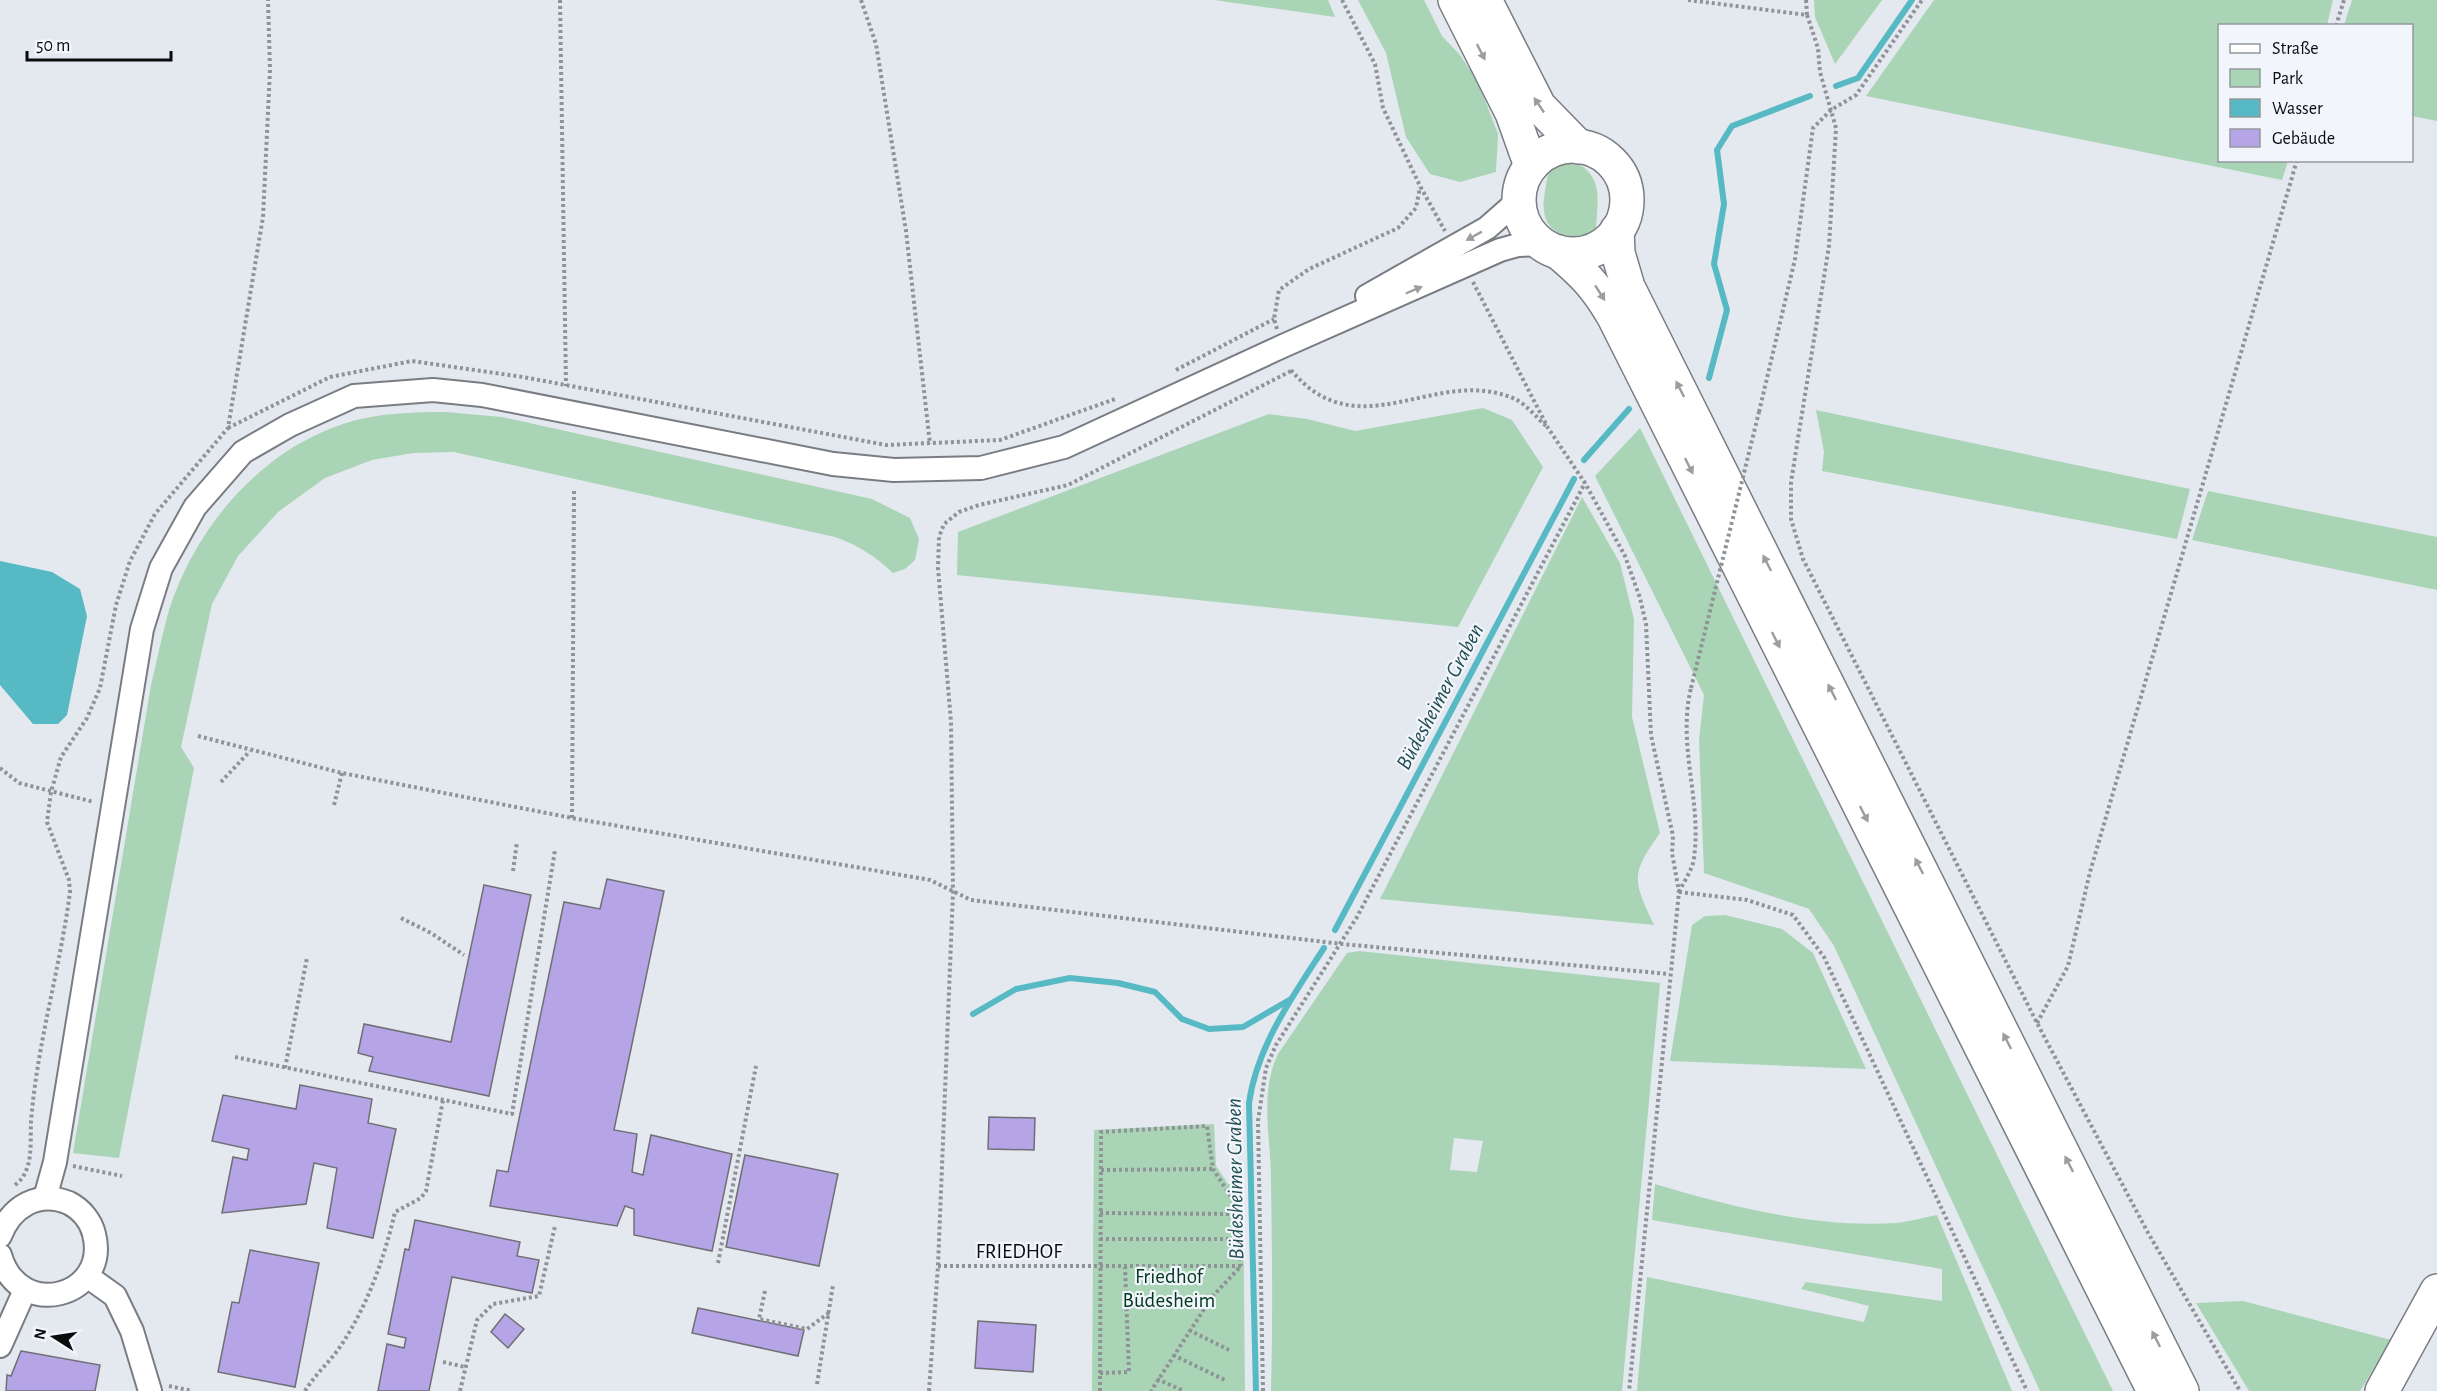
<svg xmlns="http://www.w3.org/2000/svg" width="2437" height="1391" viewBox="0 0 2437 1391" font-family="'Alegreya Sans',sans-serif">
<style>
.green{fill:#a9d4b6;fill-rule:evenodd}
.water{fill:#56b9c3}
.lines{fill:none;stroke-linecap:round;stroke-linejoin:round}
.stream{stroke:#56b9c3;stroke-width:6}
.building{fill:#b5a5e6;stroke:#706f75;stroke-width:1.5}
.street-casing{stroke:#797d83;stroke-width:26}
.secondary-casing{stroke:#797d83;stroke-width:36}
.primary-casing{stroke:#797d83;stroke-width:36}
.path{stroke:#8f9397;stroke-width:4;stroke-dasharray:3 3;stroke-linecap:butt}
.street{stroke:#fff;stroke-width:22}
.secondary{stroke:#fff;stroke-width:33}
.primary{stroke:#fff;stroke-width:33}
.path-bridge{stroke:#8f9397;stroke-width:4;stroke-dasharray:3 3;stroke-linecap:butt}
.oneway{fill:#9d9d9e}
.labels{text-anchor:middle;stroke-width:4.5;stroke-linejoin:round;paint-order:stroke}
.street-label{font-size:21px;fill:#0a0b0d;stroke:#f2f6fc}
.park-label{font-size:21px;fill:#01381b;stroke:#f2f6fc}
.water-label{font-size:22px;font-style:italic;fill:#224e52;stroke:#f2f6fc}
</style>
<rect width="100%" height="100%" fill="#e4e9ef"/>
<g class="green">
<path d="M1214 0H1328L1335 17Z"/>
<path d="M1358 0H1424L1442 36 1460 55 1478 82 1498 134 1496 172 1460 182 1430 174 1406 137 1386 53Z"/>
<path d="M1814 0H1882L1835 64 1815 17Z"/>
<path d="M1934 0H2333L2327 25 2220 26V160L2288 161 2282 180 1866 96Z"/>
<path d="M2352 0H2437V121L2412 116V26L2344 25Z"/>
<path d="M1575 162C1605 177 1597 202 1596 230 1577 241 1547 238 1544 211 1542 197 1548 182 1548 168L1555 163Z"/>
<path d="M1483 408 1512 420 1543 467 1458 627 957 575 958 532 1269 414 1307 419 1355 431Z"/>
<path d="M1816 410 2190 489 2177 539 1822 471 1824 452Z"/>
<path d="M446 412 502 417 872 499 910 518 919 539 915 560 905 569 893 573C875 556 858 545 835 537L454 452 413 453 372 460 325 478 278 512 238 556 212 604 181 747 194 768 119 1158 73 1153 151 685C157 660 162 635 169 610 196 527 259 452 343 424 376 413 411 412 446 412Z"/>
<path d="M1640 428 2113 1391H2040L1834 946 1809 909 1704 873 1699 740 1704 695 1595 476Z"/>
<path d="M2208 491 2437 537V590L2192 540Z"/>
<path d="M1582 497 1620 563 1634 619 1632 717 1660 833C1630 875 1633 880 1654 925L1380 899Z"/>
<path d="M1725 915 1782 929 1813 953 1866 1069 1670 1061 1692 925 1705 916Z"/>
<path d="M1359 951 1660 983 1622 1391H1271C1273 1321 1272 1251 1271 1180 1271 1138 1259 1093 1278 1054L1347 953ZM1454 1138 1483 1141 1477 1172 1450 1170Z"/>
<path d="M1214 1124 1216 1166 1228 1184 1243 1185 1245 1391H1092L1094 1130Z"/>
<path d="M1655 1184C1732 1207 1815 1228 1896 1223 1910 1222 1924 1217 1937 1215L2012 1391H1637L1647 1277 1864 1322 1869 1306 1801 1289 1806 1282 1942 1301V1269L1652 1220Z"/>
<path d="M2243 1301 2391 1340 2360 1391H2249L2196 1303Z"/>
</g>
<path class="water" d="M0 561 52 572 80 589 87 616 67 715 58 724H33L0 685Z"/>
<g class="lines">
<g class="stream">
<path d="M1836 86 1858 78 1912 0"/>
<path d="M1709 378 1727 310 1714 264 1724 204 1717 150 1732 126 1810 96"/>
<path d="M1584 460 1629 409"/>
<path d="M1335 930 1574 479"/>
<path d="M973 1014 1016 989 1070 978 1118 983 1155 992 1182 1019 1209 1029 1243 1027 1291 999"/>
<path d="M1256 1391 1249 1103C1257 1046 1293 996 1324 948"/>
</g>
</g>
<g class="building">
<path d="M607 879 664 891 614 1130 637 1134 632 1172 643 1175 651 1135 732 1154 712 1251 634 1235V1209L625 1206 617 1226 490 1206 497 1170 508 1172 564 902 600 909Z"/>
<path d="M484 885 531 895 489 1096 369 1071 373 1057 358 1053 364 1024 451 1042Z"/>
<path d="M300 1085 372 1099 368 1123 396 1129 373 1238 327 1228 337 1168 314 1163 306 1204 222 1213 233 1157 247 1160 249 1149 212 1141 223 1095 296 1109Z"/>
<path d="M989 1117 1035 1118 1034 1150 988 1149Z"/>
<path d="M745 1155 838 1174 819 1266 726 1247Z"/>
<path d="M415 1220 520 1242 517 1256 539 1260 532 1293 452 1277 429 1391H378L387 1344 404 1348 406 1338 388 1334 405 1249 409 1250Z"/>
<path d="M250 1250 319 1263 295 1387 218 1372 232 1302 239 1303Z"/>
<path d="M698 1308 804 1330 798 1356 692 1333Z"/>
<path d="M505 1314 524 1329 508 1348 491 1332Z"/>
<path d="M978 1321 1036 1325 1033 1372 975 1368Z"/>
<path d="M21 1351 100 1365 95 1391H6L7 1375 11 1376Z"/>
</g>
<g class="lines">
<defs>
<g id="street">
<path d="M1367 296 1487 228 1520 199"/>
<path d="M45 1198 55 1162 142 629 161 568 195 507 243 452 290 425 354 396 433 390 482 395 833 464 894 470 981 468 1064 447 1283 346 1500 250 1518 245 1542 244"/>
<path d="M0 1236C11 1207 38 1190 69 1203 81 1209 91 1221 94 1234 110 1297 19 1322 0 1255"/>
<path d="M87 1276 115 1296 132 1331 150 1391"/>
<path d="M0 1346 25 1290"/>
</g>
<path id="secondary" d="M2382 1391 2437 1291"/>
<g id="primary">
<path d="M1455 0 1512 113 1531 166"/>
<path d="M1485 0 1539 106 1579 147"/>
<circle cx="1573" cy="200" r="54"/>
<path d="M1617 230 1618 253 1628 287 2182 1391"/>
<path d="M1558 252C1584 274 1597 287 1614 317L2154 1391"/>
</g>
</defs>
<use href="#street" class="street-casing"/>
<use href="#secondary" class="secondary-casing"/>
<use href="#primary" class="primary-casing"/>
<g class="path">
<path d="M560 0 566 386"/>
<path d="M861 0 876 44 906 231 930 444"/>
<path d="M1342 0 1375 64 1383 108 1420 186 1445 231"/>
<path d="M1688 0 1807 15 1818 48 1820 72 1836 128 1829 246 1791 482V519L1803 559 2037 1023 2147 1231 2240 1391"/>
<path d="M1806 0 1807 15"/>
<path d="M2336 26 2344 0"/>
<path d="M1473 282 1548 428 1585 483 1625 556 1640 598 1646 624 1651 735 1673 836 1672 853 1679 892 1629 1391"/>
<path d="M1277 329 1274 319 1279 290 1309 269 1398 228 1416 208 1420 187"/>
<path d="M1176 370 1274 319"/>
<path d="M1291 370C1359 452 1436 364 1515 399 1526 404 1537 418 1546 426"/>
<path d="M1759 412 1795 259 1813 128 1831 110 1856 95 1922 0"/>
<path d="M228 428 330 377 412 361 523 377 886 445 1000 440 1115 399"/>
<path d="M198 736 342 773 572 818 930 880 971 900 1342 944 1669 974"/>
<path d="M0 768 19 783 94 802"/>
<path d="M221 782 250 751"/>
<path d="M334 805 342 773"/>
<path d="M572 818 574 491"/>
<path d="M513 871 517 842"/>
<path d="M1679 892 1747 900 1793 915 1824 957 2027 1391"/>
<path d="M1679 892C1684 881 1693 869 1694 858 1702 800 1677 746 1691 688"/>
<path d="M401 918 431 933 464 955"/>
<path d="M2037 1023 2068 966 2090 872 2297 160"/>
<path d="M235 1057 512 1114 555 850"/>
<path d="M285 1068 307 958"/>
<path d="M73 1166 122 1176"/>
<path d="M1101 1170 1213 1169"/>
<path d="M15 1185C34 1171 30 1144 31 1122 37 1044 60 969 70 892L69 880 47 822 51 792 61 757 87 718 100 688 116 605 130 561 155 514 228 428 263 217 270 70 268 0"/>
<path d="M1100 1213 1237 1214"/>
<path d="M1100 1239H1239"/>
<path d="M718 1263 756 1066"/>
<path d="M938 1266H1241L1212 1297 1151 1391"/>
<path d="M765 1291 759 1319 807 1329 830 1312"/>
<path d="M1189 1330 1229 1350"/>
<path d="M1173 1355 1227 1381"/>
<path d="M443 1362 465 1367"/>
<path d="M1100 1373 1129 1372 1125 1267"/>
<path d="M1157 1379 1184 1391"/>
<path d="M817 1384 833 1285"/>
<path d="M169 1386 192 1391"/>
<path d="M305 1391C316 1373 331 1361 342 1344 368 1304 384 1259 395 1212L421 1198 426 1191 443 1100"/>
<path d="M460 1391 477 1320 493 1304 539 1296 555 1226"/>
<path d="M929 1391 938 1266 953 892 951 722 938 568 939 537 944 524 959 512 979 505 1068 485 1291 371"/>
<path d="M1100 1391 1101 1132 1207 1126 1213 1169 1232 1198 1237 1214 1241 1266"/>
<path d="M1263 1391 1258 1121 1266 1068 1276 1045 1357 917 1585 483"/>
</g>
<use href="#street" class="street"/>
<use href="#secondary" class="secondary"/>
<use href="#primary" class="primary"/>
<path class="path-bridge" d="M1691 688 1759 412"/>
</g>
<defs><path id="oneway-solid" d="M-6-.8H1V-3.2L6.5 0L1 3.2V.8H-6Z" transform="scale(1.5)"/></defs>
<g class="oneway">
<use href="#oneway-solid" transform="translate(1481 52) rotate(63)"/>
<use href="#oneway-solid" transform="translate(1539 105) rotate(-124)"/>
<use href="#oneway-solid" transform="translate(1474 236) rotate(151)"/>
<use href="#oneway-solid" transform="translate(1414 290) rotate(-23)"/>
<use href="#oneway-solid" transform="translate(1600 293) rotate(57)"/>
<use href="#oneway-solid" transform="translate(1680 389) rotate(-117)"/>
<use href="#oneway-solid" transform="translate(1689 466) rotate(63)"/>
<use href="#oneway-solid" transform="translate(1767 563) rotate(-117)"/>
<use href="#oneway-solid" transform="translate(1776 640) rotate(63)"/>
<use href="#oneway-solid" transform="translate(1832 692) rotate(-117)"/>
<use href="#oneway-solid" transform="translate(1864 814) rotate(63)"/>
<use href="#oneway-solid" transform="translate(1919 866) rotate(-117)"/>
<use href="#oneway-solid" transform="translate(2007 1041) rotate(-117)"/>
<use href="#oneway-solid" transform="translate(2069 1164) rotate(-117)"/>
<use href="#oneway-solid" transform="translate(2156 1339) rotate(-117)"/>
</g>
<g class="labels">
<g class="street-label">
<text x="1019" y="1258">FRIEDHOF</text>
</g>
<g class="park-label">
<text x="1169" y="1283">Friedhof<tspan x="1169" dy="24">Büdesheim</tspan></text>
</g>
<g class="water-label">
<text transform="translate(1439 696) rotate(-62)" y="8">Büdesheimer Graben</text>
<text transform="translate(1234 1179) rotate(-91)" y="8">Büdesheimer Graben</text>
</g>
</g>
<rect x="2218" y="24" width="195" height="138" fill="#f2f6fc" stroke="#95989c" stroke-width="1.5"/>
<rect x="2230" y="44" width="30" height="9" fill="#ffffff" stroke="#95989c" stroke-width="1.5"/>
<text x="2272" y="54" font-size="18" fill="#0a0b0d">Straße</text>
<rect x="2230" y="69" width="30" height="18" fill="#a9d4b6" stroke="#95989c" stroke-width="1.5"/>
<text x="2272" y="84" font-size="18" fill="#0a0b0d">Park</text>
<rect x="2230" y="99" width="30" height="18" fill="#56b9c3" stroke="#95989c" stroke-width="1.5"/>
<text x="2272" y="114" font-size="18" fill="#0a0b0d">Wasser</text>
<rect x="2230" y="129" width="30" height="18" fill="#b5a5e6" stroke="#95989c" stroke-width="1.5"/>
<text x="2272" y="144" font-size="18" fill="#0a0b0d">Gebäude</text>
<g transform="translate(54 1337) rotate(282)" stroke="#f2f6fc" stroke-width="4.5" paint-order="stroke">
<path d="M0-4.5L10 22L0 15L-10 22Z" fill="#0a0b0d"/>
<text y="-9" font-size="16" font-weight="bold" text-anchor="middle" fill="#0a0b0d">N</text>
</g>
<path d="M27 51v9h144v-9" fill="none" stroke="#0a0b0d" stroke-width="3"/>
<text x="36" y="51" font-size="18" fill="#0a0b0d" stroke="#f2f6fc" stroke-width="4.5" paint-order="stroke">50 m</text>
</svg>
